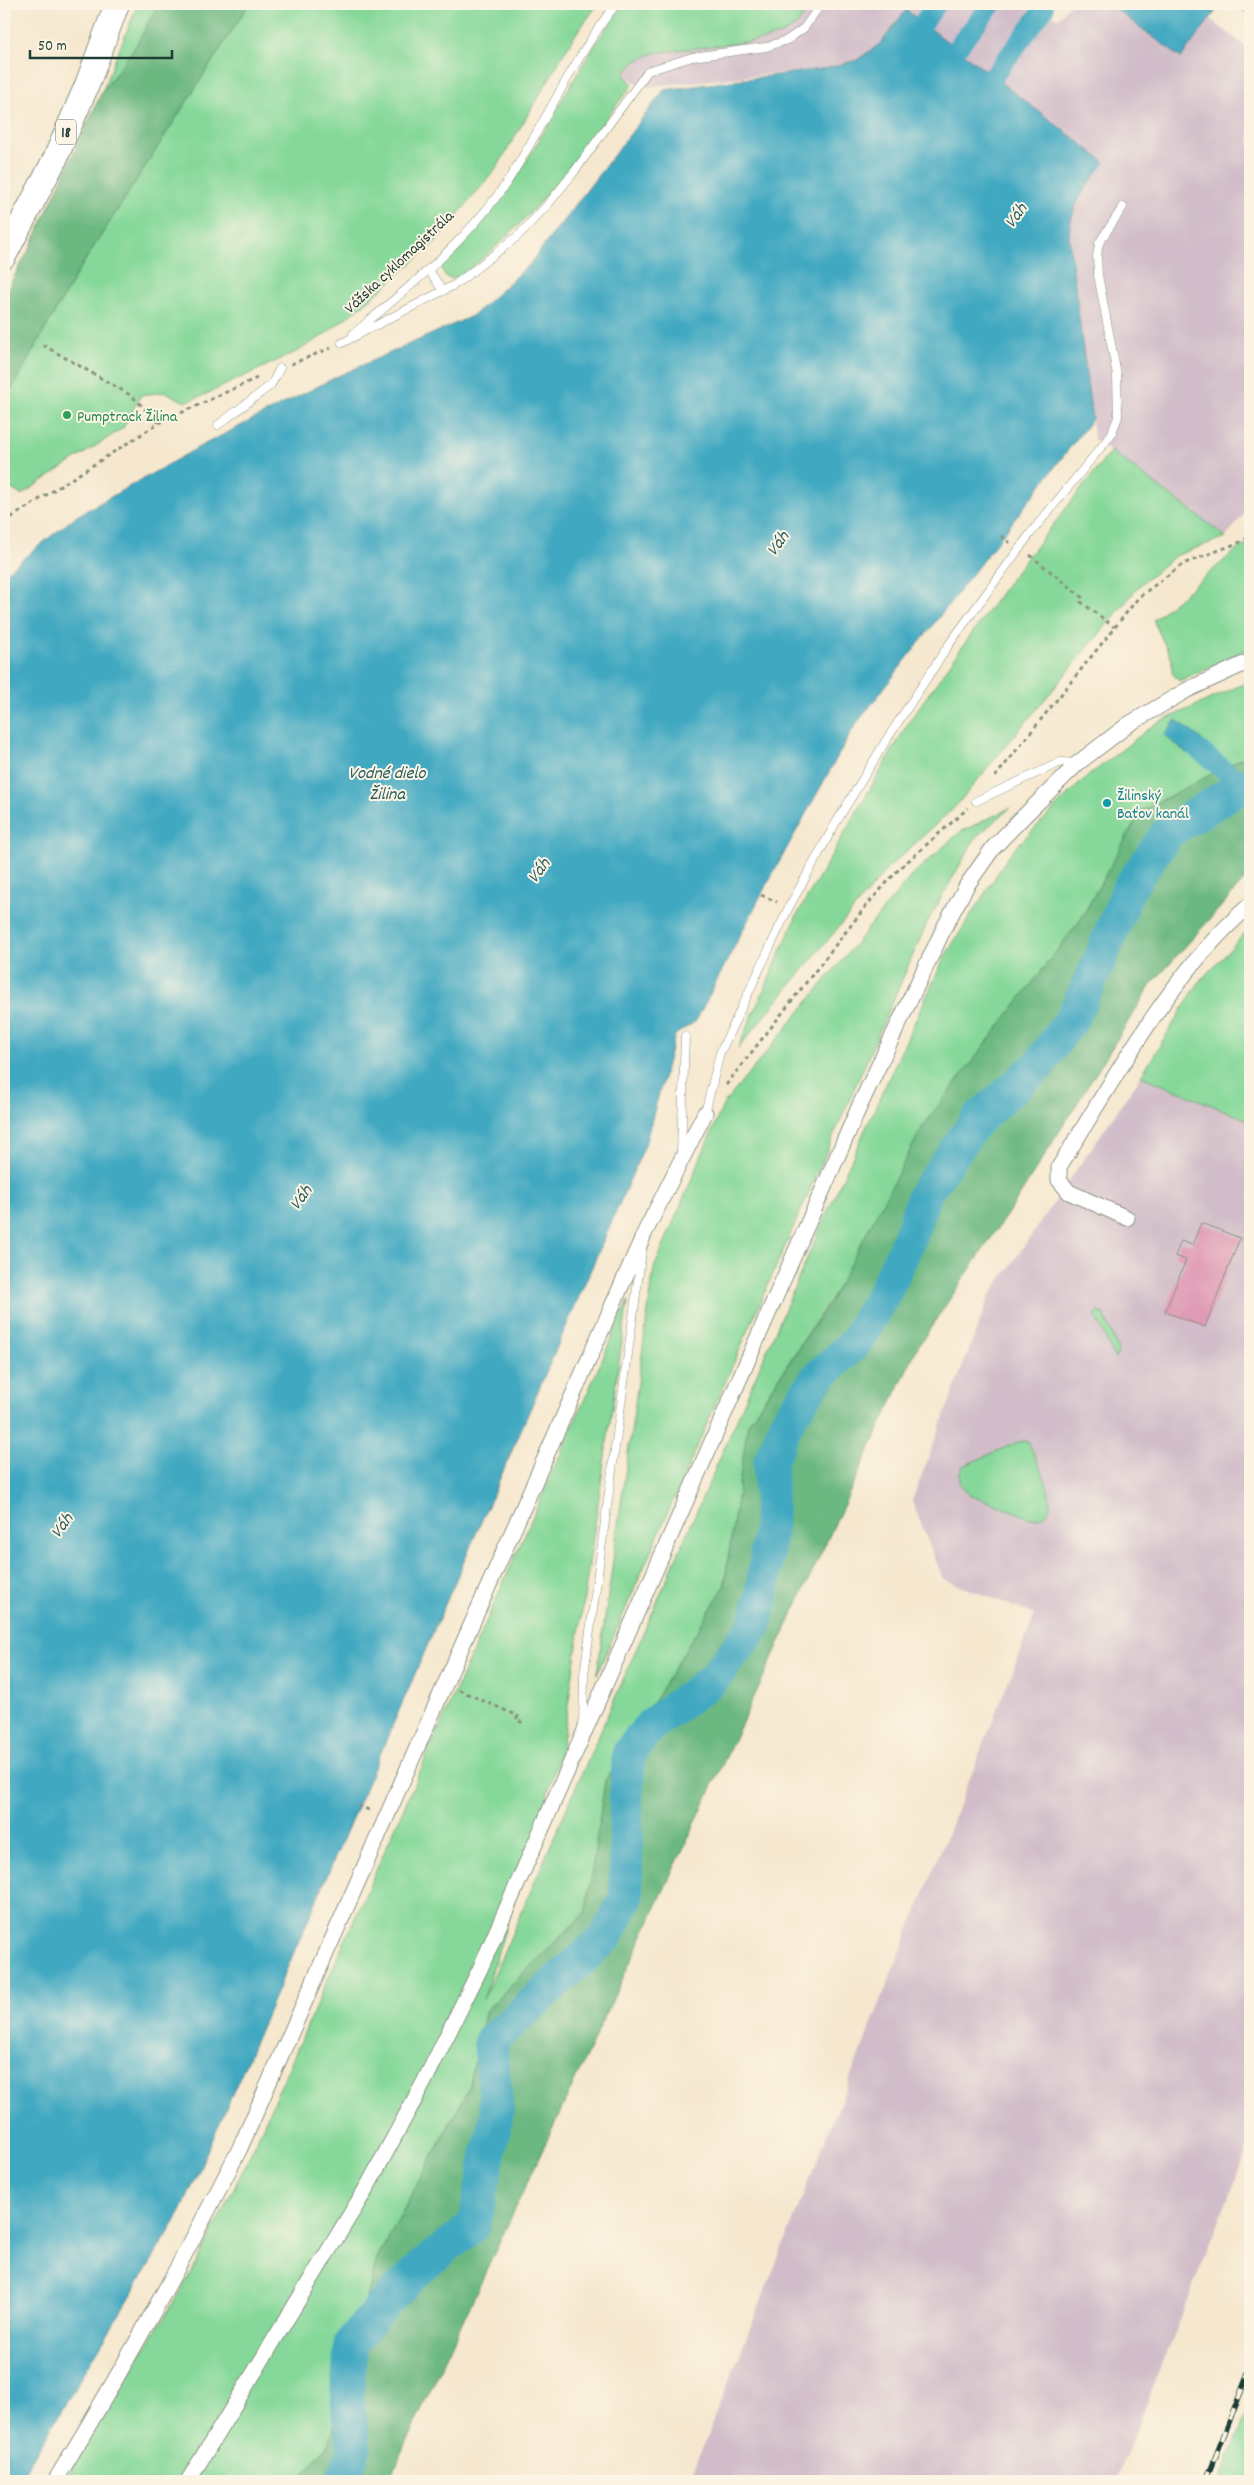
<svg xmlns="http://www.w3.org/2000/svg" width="1254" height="2485" viewBox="0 0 1254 2485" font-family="Dekko,sans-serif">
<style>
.industrial{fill:#d1bdc9}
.green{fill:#85d899;stroke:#528a66}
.forest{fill:#6cb881;stroke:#467a5a}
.water{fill:#41a8c1;stroke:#30727a}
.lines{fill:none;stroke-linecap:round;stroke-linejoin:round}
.canal{stroke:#41a8c1;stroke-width:20}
.river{stroke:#41a8c1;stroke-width:34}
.building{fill:#df9ab5}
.lane-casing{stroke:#8a9282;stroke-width:9}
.street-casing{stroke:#8a9282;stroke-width:17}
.primary-casing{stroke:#8a9282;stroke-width:26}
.path{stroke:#8a9282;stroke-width:3;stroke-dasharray:4 4;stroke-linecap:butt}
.lane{stroke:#fff;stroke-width:8}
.street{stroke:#fff;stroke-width:15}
.primary{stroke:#fff;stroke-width:24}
.rail-casing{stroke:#1f3d34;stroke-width:5.5}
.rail{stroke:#fcf5e5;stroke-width:4;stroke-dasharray:11;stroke-linecap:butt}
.leisure-dot{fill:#2e9e5b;stroke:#fcf5e5;stroke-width:2}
.culture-dot{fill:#0f9aa8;stroke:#fcf5e5;stroke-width:2}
.labels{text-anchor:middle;stroke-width:4;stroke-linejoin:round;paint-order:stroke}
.shield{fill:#fcf5e5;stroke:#617469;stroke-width:1}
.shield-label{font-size:15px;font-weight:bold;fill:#1f3d34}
.street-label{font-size:16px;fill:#1f3d34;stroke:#fcf5e5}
.leisure-label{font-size:16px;fill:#27864d;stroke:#fcf5e5;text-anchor:start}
.culture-label{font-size:16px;fill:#0d838f;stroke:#fcf5e5;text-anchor:start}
.water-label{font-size:18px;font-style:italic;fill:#295d5e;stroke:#fcf5e5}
</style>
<rect width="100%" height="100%" fill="#fcf5e5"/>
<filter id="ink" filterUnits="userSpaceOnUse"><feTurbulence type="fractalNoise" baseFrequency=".02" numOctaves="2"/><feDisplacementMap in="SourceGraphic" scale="10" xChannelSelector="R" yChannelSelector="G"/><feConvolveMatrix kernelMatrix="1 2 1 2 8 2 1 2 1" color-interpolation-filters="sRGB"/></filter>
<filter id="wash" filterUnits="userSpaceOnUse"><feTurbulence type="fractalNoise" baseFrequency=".0096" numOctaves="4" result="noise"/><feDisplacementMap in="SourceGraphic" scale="20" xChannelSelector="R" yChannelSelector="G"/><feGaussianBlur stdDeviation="1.12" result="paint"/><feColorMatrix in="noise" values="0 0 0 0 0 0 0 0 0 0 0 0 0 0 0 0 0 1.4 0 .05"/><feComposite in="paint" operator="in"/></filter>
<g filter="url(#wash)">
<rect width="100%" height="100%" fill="#f6e8cf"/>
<g class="industrial">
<path d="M680 4H1038L1058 19 1070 4H1109L1181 58 1210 19 1250 50V506L1226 537 1094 439 1069 239 1070 220 1077 199 1105 162 906 11 881 43 857 60 828 68 643 87 624 74Z"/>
<path d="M1141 1076 1250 1121V2143L1116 2481H689L1035 1615 943 1579 912 1501 989 1297Z"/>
</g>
<g class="green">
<path d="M138 4H158L137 44 101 94Z"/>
<path d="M249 4H598L573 38 496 169 435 242 373 297 324 335 298 351 202 396 185 402 166 392 141 395 123 428 21 495 4 484V402L77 273Z"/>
<path d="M624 4H812L797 25 781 34 763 40 654 53 634 62 624 74 633 84C590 138 552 195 501 242 487 255 470 271 452 279L445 276 441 266C467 236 496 209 517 176 554 119 582 57 624 4Z"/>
<path d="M1111 451 1226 537 1175 556 1140 585 956 806 887 869 738 1048 797 915 910 720 1016 572Z"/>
<path d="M1250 544V648L1179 681 1172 673V660L1153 620 1239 548Z"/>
<path d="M1250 681V754L1141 811 1081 919 748 1424 724 1587 605 1781 586 1912 486 2010 469 2088 377 2259 330 2442 298 2481H63L192 2272 247 2162 628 1301 562 1747 483 2000 830 1206 945 956 1011 852 1083 780 1155 724Z"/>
<path d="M1010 808 976 837 928 921 597 1674 654 1268 723 1105 912 875 960 832Z"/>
<path d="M1250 928V1121L1141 1076 1199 982Z"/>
<path d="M1098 1312 1104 1314 1117 1347 1118 1353 1115 1359 1095 1315Z"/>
<path d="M1025 1441 1029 1443C1036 1462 1072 1522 1030 1518L969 1494 960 1484V1472L963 1466 1018 1442Z"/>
<path d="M1250 2406V2481H1220Z"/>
</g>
<g class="forest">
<path d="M158 4H249L77 273 4 402V295L30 248 101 94 137 44Z"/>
<path d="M1250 754V874L1151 985 1018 1198 917 1348 388 2481H298L330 2442 377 2259 469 2088 486 2010 586 1912 605 1781 724 1587 748 1424 830 1302 923 1126 1081 919 1141 811Z"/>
</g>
<g class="water">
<path d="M1109 4H1221L1181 58Z"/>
<path d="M906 10 1105 162C1085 189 1070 204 1069 239L1092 419 854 727 761 895 696 1021 675 1035 645 1145 181 2212 19 2481H4V574L75 517 199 447 338 376 472 316 529 265 664 90 828 68 857 60 881 43Z"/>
<path d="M1176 720 1200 738 1188 754 1164 735Z"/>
</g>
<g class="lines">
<g class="canal">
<path d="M923 23 937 4"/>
<path d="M956 49 992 4"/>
<path d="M993 77 1044 9"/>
<path d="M1194 746 1243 785"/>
</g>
<path class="river" d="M343 2481 354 2447 347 2397 351 2343 388 2299 423 2266 474 2225 497 2112 490 2042 605 1938 626 1898V1800L629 1753 651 1725 712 1680 754 1627 762 1594 771 1519 770 1462 788 1420 817 1378 856 1342 885 1291 911 1234 925 1193 977 1120 1039 1065 1073 1017 1099 962 1129 888 1168 832 1243 785 1250 783"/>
</g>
<g id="blocks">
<path class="building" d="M1201 1223 1240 1238 1205 1327 1165 1312 1186 1260 1175 1256 1181 1241 1192 1245Z"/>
</g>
</g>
<g filter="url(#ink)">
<use href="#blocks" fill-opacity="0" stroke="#8a9282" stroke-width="1"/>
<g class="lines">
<defs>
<g id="lane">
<path d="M428 269 443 291"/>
<path d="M353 334C408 288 469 240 509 179 546 121 574 58 616 4"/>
<path d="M342 343 456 284 518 236 550 202 574 172 648 71 692 57 766 47 787 40 804 28 821 4"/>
<path d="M218 425 271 385 280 368"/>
<path d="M976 801 1061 762 1076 763"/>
<path d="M705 1113 720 1053 789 907 834 826 885 742 950 643 1030 534 1111 435 1118 417 1117 375 1098 275 1097 256 1099 243 1123 207"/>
<path d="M681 1153 685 1036"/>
<path d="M583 1726 584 1675 642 1251"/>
</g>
<g id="street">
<path d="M1248 4 1250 6"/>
<path d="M1127 1218 1069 1192 1059 1180V1167C1116 1077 1168 976 1250 905"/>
<path d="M55 2481C122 2372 182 2262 240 2148L645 1232 705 1113"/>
<path d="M188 2481 366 2189 424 2082 480 1969 860 1105 945 926 967 885 993 848 1021 819 1078 763 1129 724 1187 690 1250 661"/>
</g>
<path id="primary" d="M4 256 55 159 87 85 117 4"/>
</defs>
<use href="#lane" class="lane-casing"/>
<use href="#street" class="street-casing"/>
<use href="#primary" class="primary-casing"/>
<g class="path">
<path d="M43 345 132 396 159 423"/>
<path d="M291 364 331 348"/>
<path d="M4 522 159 423 257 378"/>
<path d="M1001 536 1010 543"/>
<path d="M1030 555 1083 598 1081 602 1114 627"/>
<path d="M995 777 1139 597 1183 564 1243 541 1250 535"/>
<path d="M761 895 777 902"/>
<path d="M726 1085 866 906 899 869 968 808"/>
<path d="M459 1690 518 1716 516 1720 526 1724"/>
<path d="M358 1805 371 1811"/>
</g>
<use href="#lane" class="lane"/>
<use href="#street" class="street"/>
<use href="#primary" class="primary"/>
<defs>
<path id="rail" d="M1206 2481 1250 2369"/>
</defs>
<use href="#rail" class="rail-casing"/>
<use href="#rail" class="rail"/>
</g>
</g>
<circle class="leisure-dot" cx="67" cy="415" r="5"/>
<circle class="culture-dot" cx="1107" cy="803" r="5"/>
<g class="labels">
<rect class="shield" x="56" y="119.5" width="20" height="25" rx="4"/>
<g class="shield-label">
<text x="66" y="137">18</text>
</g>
<g class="street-label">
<text transform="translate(398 261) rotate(-43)" y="6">Vážska cyklomagistrála</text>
</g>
<g class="leisure-label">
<text x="77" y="421">Pumptrack Žilina</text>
</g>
<g class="culture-label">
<text x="1117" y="800">Žilinský<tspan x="1117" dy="18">Baťov kanál</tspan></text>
</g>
<g class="water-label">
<text transform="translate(1015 215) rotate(-54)" y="6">Váh</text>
<text transform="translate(777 543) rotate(-54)" y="6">Váh</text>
<text x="387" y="778">Vodné dielo<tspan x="387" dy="21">Žilina</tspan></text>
<text transform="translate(538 870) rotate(-54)" y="6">Váh</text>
<text transform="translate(300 1197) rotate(-54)" y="6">Váh</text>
<text transform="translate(61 1525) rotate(-54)" y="6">Váh</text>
</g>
</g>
<rect width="1254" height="2485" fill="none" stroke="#fcf5e5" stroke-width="20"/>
<path d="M30 50v8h142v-8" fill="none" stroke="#1f3d34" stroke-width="2.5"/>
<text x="38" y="50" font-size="15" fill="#1f3d34" stroke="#fcf5e5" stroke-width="4" paint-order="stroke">50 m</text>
</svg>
